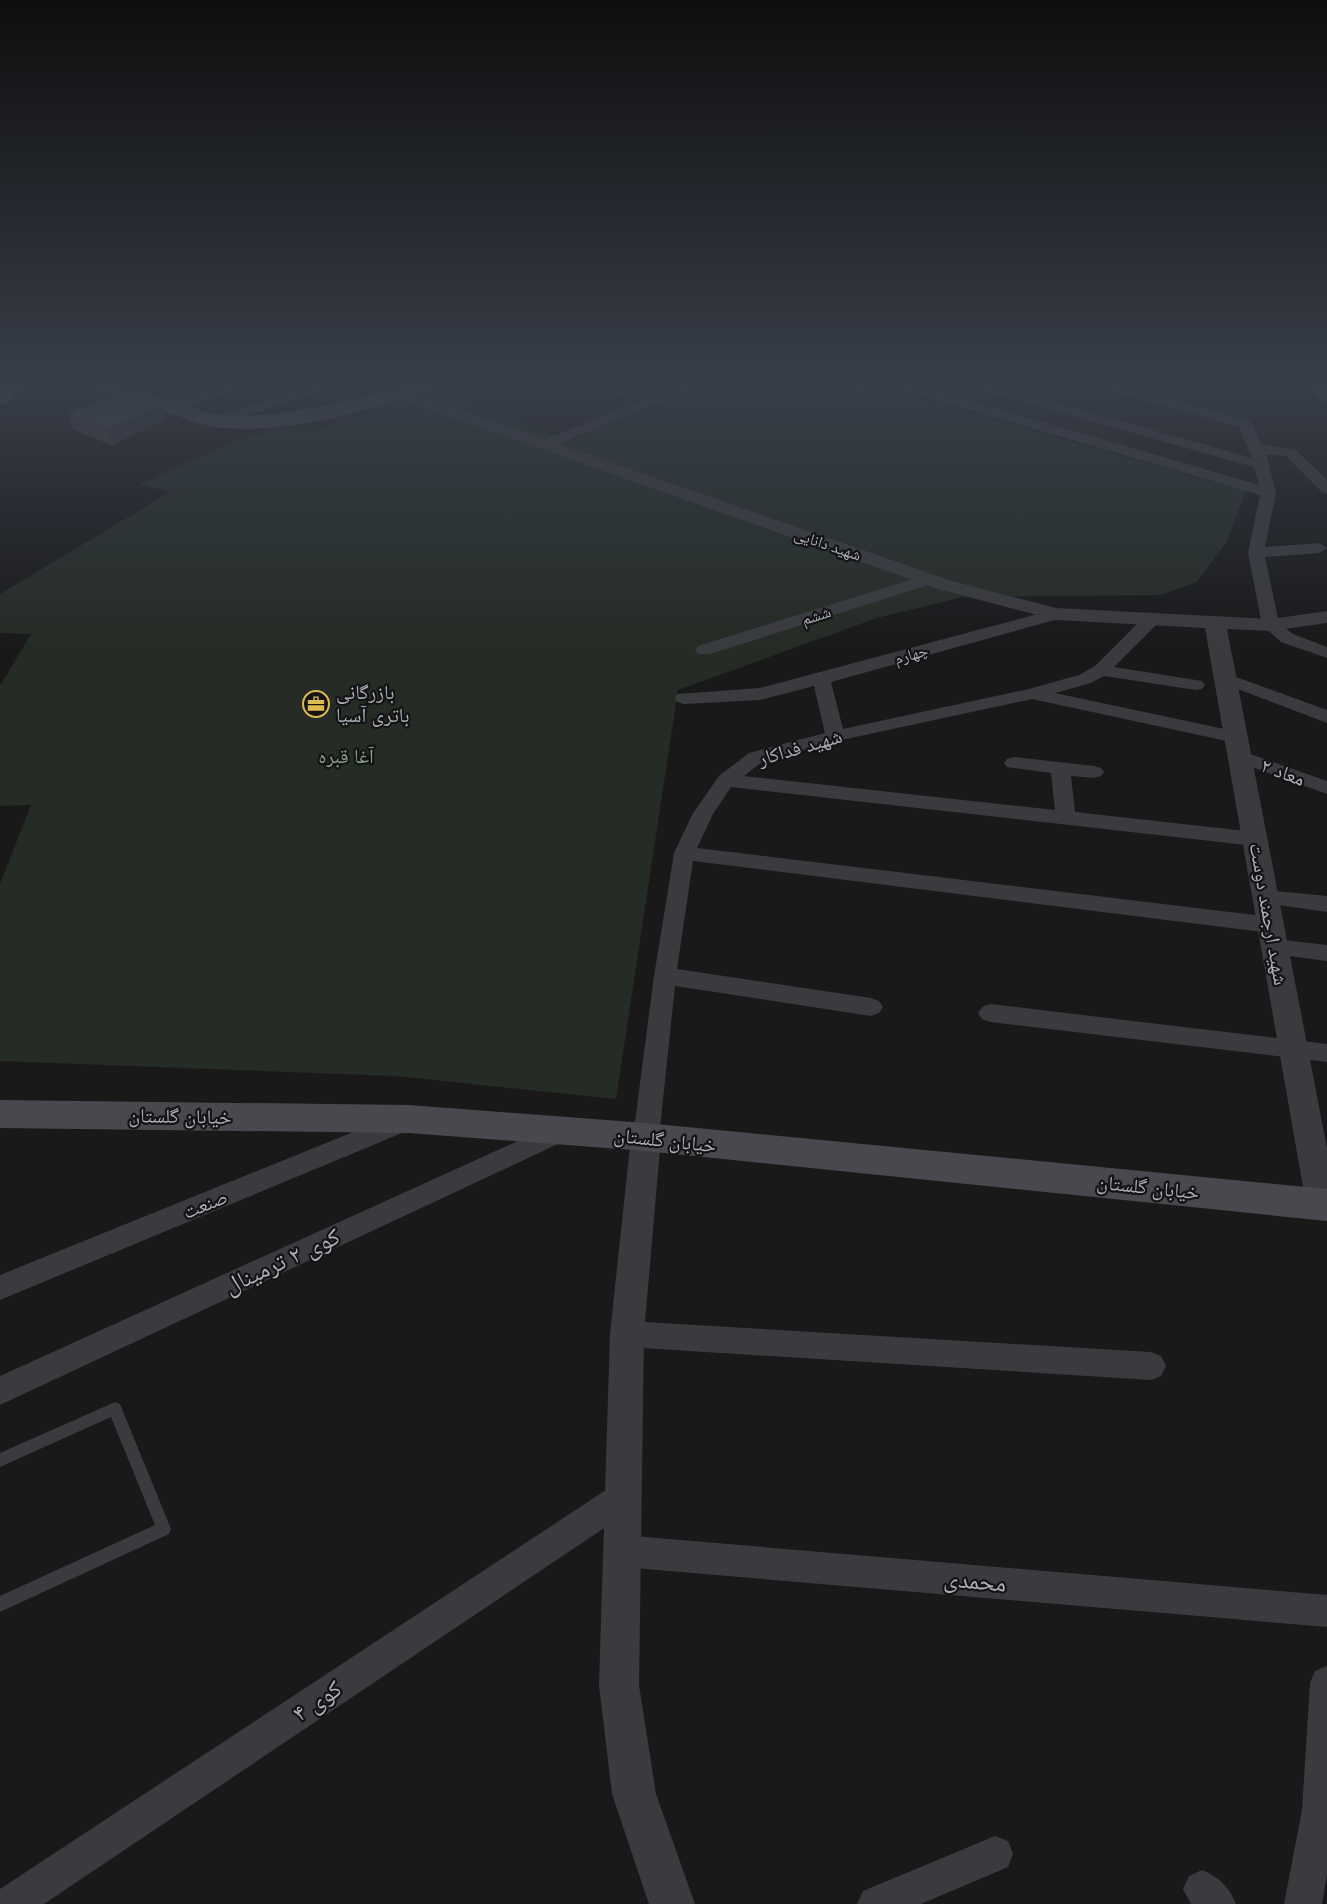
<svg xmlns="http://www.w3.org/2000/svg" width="1327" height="1904" viewBox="0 0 1327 1904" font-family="'PT Sans','Noto Naskh Arabic',sans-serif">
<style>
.green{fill:#252c26}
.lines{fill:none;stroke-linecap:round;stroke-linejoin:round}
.service{fill:#3a3b3f;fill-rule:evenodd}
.minor{fill:#3a3b3f;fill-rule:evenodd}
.tertiary{fill:#3a3b3f;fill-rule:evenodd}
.secondary{fill:#48494f;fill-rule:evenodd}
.primary{fill:#56575e;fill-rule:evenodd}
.wall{fill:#3e3f42}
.shaded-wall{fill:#323336}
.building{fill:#48494d;stroke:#323336;stroke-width:1.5}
.labels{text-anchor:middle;stroke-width:4.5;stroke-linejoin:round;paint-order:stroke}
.far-street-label{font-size:16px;fill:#adafb9;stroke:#141415}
.poi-label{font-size:20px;fill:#adafb9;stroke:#141415;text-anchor:start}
.street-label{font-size:20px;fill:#adafb9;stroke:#141415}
.park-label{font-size:20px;fill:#86a18a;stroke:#141415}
.near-street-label{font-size:24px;fill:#adafb9;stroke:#141415}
</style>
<rect width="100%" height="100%" fill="#19191a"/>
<path class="green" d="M728 377H819L868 395 889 399 908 396 1246 491 1227 541 1197 582 1161 595 963 597 877 618 678 690 616 1099 395 1076 0 1061V884L31 805 0 806V686L31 634 0 633V594L170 492 139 484 238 440C251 439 255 435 266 432 280 427 296 429 311 431L439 391 570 441Z"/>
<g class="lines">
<path class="service" d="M115 1402 120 1404 171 1529 169 1534 0 1612V1596L155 1525 111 1417 0 1467V1453Z"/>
<g class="minor">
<path d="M249 377H270L268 380 174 410H164L162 407 164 404Z"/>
<path d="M339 377H360L358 380 220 424 215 425 208 421 210 418Z"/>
<path d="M591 377H607L628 392 621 396 616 395Z"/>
<path d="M699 377H718L716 380 549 448H539L537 445 539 442Z"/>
<path d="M826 377H845L886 392 902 384H912L1259 485 1254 467 945 380 943 377H965L1252 458 1239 427 1072 380 1070 377H1092L1250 421 1262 445 1295 449 1327 480V494L1322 492 1286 456 1266 454 1276 493 1265 547 1319 543 1327 548 1319 553 1265 557 1279 623 1293 634 1327 647V658L1281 642 1262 625 1248 553 1260 495 908 392 888 400 871 397 828 380Z"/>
<path d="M929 574 935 575 937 579 935 583 710 654H698L695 650 698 646Z"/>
<path d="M1056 609 1062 610 1065 614 1062 618 831 682 843 729 1029 689 1079 675 1095 666 1145 616H1157L1160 620 1157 624 1114 667 1202 681 1205 685 1202 689 1196 690 1104 676 1091 683 1055 693 1243 733 1246 737 1243 741 1236 743 1032 699 837 741 763 761 744 776 1055 810 1051 773 1007 767 1004 763 1007 759 1014 757 1094 766 1101 768 1104 772 1101 776 1094 778 1071 776 1075 812 1255 832 1262 834 1265 839 1262 844 1255 846 731 787 713 814 697 848 1271 917 1279 919 1282 925 1279 931 1271 933 693 861 677 969 871 998 879 1001 883 1007 879 1013 871 1016 675 986 659 1137 655 1144 646 1147 637 1144 633 1137 654 976 674 853 693 813 719 776 749 753 825 733 814 686 760 700 684 704 677 702 675 698 677 694 760 688Z"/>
<path d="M1225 673 1327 710V723L1219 682 1216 678 1219 674Z"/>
<path d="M1239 750 1327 781V794L1232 760 1229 756 1232 752Z"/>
<path d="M1266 890 1327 896V912L1258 902 1255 897 1258 892Z"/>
<path d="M1275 939 1327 945V961L1267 953 1264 947 1267 941Z"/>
<path d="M990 1004 1327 1044V1062L990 1022 982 1019 978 1013 982 1007Z"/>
<path d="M405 1111 414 1114 418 1121 414 1128 0 1300V1275Z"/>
<path d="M564 1120 573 1123 577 1130 573 1137 0 1405V1376Z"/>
<path d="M627 1321 1151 1352 1161 1356 1166 1366 1161 1376 1151 1380 627 1347 617 1343 613 1334 617 1325Z"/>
<path d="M623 1481 634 1486 639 1497 634 1508 44 1904H0V1889L612 1486Z"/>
<path d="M622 1535 1327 1595V1627L622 1567 611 1562 606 1551 611 1540Z"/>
<path d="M1327 1666V1874L1322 1904H1284L1302 1810 1310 1683 1315 1671Z"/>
<path d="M995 1836 1008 1841 1013 1854 1008 1867 921 1904H857L863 1891Z"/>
<path d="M1202 1870C1219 1877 1229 1887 1236 1904H1191L1183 1889 1189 1876Z"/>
</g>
<g class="tertiary">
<path d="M400 389 952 581 1056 608 1271 619 1327 611V623L1271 631 1227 629 1327 1148V1216L1322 1217 1311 1214 1306 1204 1205 628 1056 620 938 589 394 397 392 394Z"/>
<path d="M646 1125 657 1128 661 1137 644 1334 639 1685 656 1794 695 1904H649L612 1794 599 1685 610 1334 631 1137 635 1128Z"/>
</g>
<g class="secondary">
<path d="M65 377H93L217 415 245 416 275 414 336 404 435 377H463L461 381C386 404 294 437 215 427 199 425 183 417 167 412 134 402 101 391 67 381Z"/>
<path d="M1295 377H1315L1327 386V402L1320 400Z"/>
<path d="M0 1100 409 1105 646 1123 1327 1189V1221L646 1151 409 1133 0 1128Z"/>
</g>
<path class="primary" d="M17 377H39L7 403 0 405V389Z"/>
</g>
<path class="wall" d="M68 414 166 419 112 445 72 429Z"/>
<path class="shaded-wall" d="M162 405 166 419 112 445 107 430Z"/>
<path class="building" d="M123 390 162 405 107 430 68 414Z"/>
<linearGradient id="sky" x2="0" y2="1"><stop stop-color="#0e0e0e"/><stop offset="0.59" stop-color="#383e49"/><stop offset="1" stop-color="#383e49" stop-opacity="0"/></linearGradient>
<rect width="1327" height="644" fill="url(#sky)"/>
<defs>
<symbol id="office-ring" viewBox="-11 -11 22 22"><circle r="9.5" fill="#141415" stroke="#deb94d" stroke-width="1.5"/><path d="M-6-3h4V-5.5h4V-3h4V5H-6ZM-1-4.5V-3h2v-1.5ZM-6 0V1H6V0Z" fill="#deb94d"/></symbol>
</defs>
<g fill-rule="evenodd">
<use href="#office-ring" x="301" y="689" width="30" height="30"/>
</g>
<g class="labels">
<g class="far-street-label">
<text transform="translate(828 544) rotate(19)" y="6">شهید دانایی</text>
<text transform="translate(816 615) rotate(-18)" y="6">ششم</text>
<text transform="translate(911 654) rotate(-16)" y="6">چهارم</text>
</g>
<g class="poi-label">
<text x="336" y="699">بازرگانی<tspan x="336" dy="23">باتری آسیا</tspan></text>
</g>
<g class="street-label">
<text transform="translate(800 747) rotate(-16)" y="7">شهید فداکار</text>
<text transform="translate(1283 772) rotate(20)" y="7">معاد ۲</text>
<text transform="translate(1269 914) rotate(80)" y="7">شهید ارجمند دوست</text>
<text transform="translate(180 1116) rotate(1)" y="7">خیابان گلستان</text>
<text transform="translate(665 1140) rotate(6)" y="7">خیابان گلستان</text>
<text transform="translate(1148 1187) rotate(6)" y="7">خیابان گلستان</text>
<text transform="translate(205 1204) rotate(-22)" y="7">صنعت</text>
</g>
<g class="park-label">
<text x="346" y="763">آغا قبره</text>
</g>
<g class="near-street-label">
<text transform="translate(282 1261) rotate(-25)" y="8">کوی ۲ ترمینال</text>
<text transform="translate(975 1581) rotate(5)" y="8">محمدی</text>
<text transform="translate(317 1701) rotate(-34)" y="8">کوی ۴</text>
</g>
</g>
</svg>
